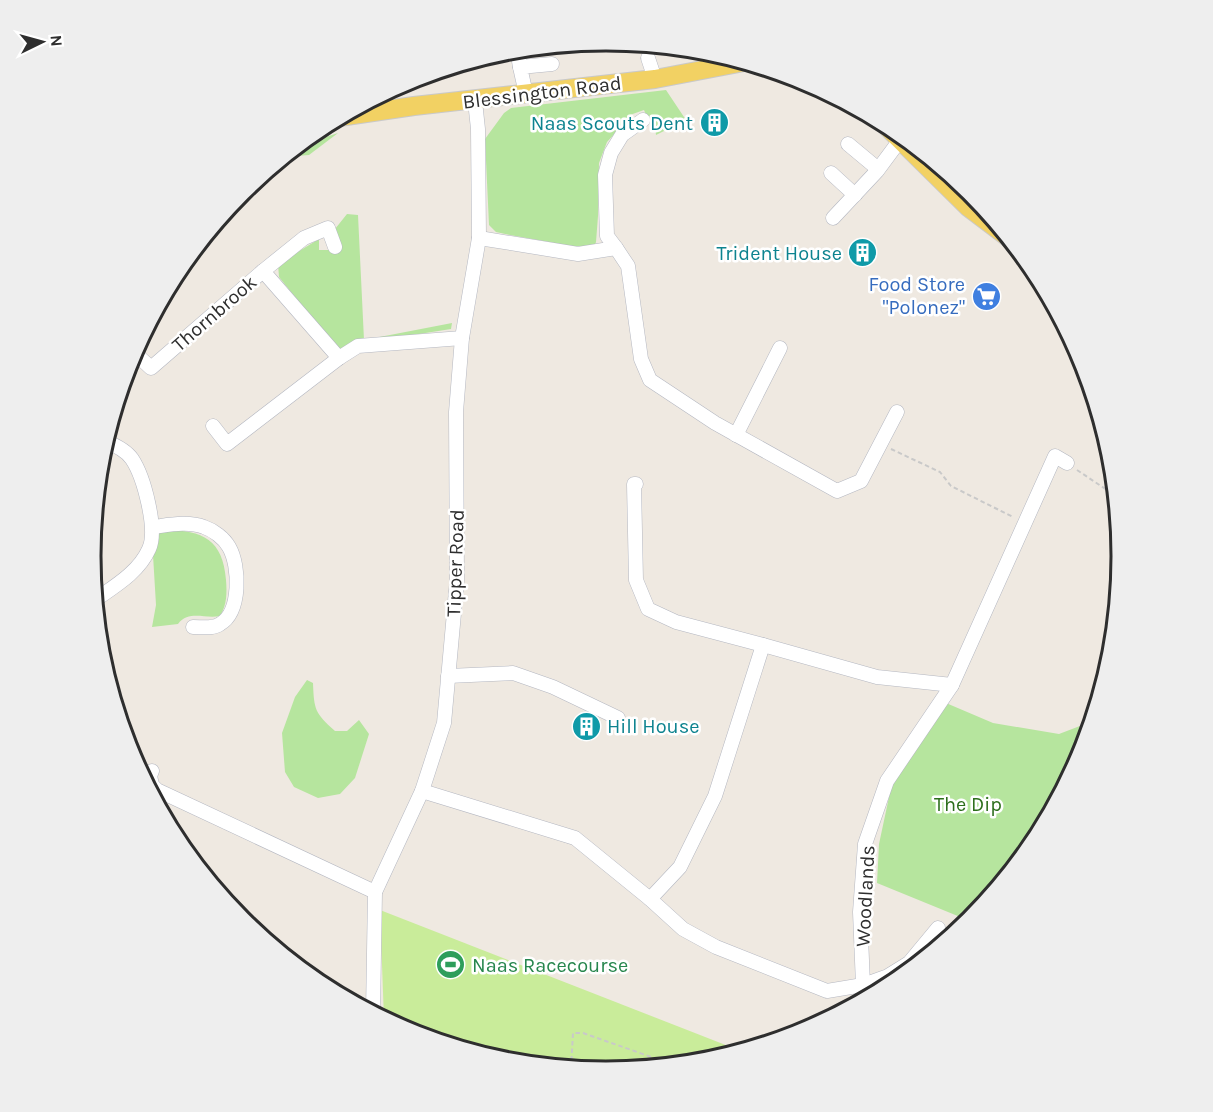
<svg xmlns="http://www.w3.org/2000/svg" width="1213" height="1112" viewBox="0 0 1213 1112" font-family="Karla,sans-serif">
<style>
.green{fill:#b6e59e}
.pitch{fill:#c9ec9a}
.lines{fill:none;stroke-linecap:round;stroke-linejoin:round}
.minor-casing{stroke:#b4b7c1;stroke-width:15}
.major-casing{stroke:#c9c9c9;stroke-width:20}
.path{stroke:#c9c9c9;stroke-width:2;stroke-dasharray:4.5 3;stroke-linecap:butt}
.minor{stroke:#fff;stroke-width:14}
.major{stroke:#f2d163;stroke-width:18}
.labels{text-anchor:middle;stroke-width:5;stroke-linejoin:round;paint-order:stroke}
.street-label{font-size:20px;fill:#2e2e2e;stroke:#fff}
.culture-label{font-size:20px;fill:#0d838f;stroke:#fff;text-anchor:end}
.shop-label{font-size:20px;fill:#366cbe;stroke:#fff;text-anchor:end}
.park-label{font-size:20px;fill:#2c6e1b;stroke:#fff}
.leisure-label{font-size:20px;fill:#27864d;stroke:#fff;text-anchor:start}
.rim{fill:none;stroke:#2e2e2e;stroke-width:3}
</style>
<rect width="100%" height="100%" fill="#efe9e1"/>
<g class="green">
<path d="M666 90 686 120 656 135 655 126 650 125 644 110 627 116V120L607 142 599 163 598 216 596 242 594 247 571 246 510 235 496 232 489 225 485 139 504 113 511 108Z"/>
<path d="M338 133 309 155 284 157 302 145Z"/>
<path d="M347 214 358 215 364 340 452 323 451 329 355 344 340 353 279 277 278 264 319 239V250H330L335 229Z"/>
<path d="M165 530C203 530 223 540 226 580 227 593 227 605 220 616 204 619 189 610 178 624L152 627 156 605 153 555 158 534Z"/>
<path d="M307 680 313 683C314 710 315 713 335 731H347L359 720 369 734 355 778 340 794 318 798 294 787 285 772 282 733 295 697Z"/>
<path d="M946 703 993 723 1059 734 1093 721 1083 754 1035 843 970 921 877 883 879 844 892 783Z"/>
</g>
<path class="pitch" d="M380 910 741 1051 707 1062 606 1071 506 1062 409 1032 384 1019Z"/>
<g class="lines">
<defs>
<g id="minor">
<path d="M517 49 520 67"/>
<path d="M648 58 655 79"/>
<path d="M526 94 520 67 552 64"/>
<path d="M848 144 878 169"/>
<path d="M831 173 855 195"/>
<path d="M833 218 877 171 900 140"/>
<path d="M479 238 578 254 616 248 628 266 641 359 650 380 715 423 837 491 861 481 897 412"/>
<path d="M616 248 607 236 605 175 611 153 622 135 643 120"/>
<path d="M263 271 339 358"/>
<path d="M138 356 151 368 263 271 304 238 328 228 335 247"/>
<path d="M213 426 227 444 339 358 358 346 462 338"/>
<path d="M736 435 780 348"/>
<path d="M636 484H634L636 580 648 609 676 622 763 645 715 796 680 867 650 899"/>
<path d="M153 527C169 525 188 521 204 527 213 530 224 538 229 547 240 566 241 612 220 624 213 629 202 627 193 627"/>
<path d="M95 600C115 586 139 572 149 549 158 530 144 477 132 459 126 450 115 445 105 441"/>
<path d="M763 645 877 677 952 685"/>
<path d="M448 676 513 673 553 687 618 718"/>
<path d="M152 771 150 776 152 785 157 790 375 892"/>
<path d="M422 791 575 838 650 899 683 929 716 947 827 991 863 985 888 976 909 963 938 928"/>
<path d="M863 985 860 912 865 844 887 781 952 685 1055 456 1067 463"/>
<path d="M373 1013 375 892 422 791 444 723 457 580 456 412 462 338 479 238 478 129 475 101"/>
</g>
<g id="major">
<path d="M339 117 414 106 655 79 744 62"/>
<path d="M880 120 968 207 1009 238"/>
</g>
</defs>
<use href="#minor" class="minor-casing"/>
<use href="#major" class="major-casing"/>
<g class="path">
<path d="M891 449 940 472 951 486 1013 517"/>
<path d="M1077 470 1116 496"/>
<path d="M573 1059 609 1071"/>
<path d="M657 1067 659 1060"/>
<path d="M571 1068 573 1033H583L674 1065"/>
</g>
<use href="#minor" class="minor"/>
<use href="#major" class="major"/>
</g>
<defs>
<symbol id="building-disc" viewBox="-11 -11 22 22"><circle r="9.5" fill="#0f9aa8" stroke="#fff"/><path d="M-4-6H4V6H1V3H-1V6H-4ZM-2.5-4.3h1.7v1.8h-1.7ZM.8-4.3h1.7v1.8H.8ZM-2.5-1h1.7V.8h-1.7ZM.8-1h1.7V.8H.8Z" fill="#fff"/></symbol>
<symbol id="supermarket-disc" viewBox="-11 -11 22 22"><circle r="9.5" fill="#3f7fe0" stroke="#fff"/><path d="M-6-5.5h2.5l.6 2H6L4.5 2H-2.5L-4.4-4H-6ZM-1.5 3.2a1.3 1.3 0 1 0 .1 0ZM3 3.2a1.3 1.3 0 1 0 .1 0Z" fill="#fff"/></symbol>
<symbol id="stadium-disc" viewBox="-11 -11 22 22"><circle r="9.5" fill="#2e9e5b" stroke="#fff"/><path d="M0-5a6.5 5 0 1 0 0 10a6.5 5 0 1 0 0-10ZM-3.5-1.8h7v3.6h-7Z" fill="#fff"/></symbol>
</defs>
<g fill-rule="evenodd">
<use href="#building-disc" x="698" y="106" width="33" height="33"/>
<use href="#building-disc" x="846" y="236" width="33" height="33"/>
<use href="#supermarket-disc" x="970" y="280" width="33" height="33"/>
<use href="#building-disc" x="570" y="710" width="33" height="33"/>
<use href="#stadium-disc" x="434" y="948" width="33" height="33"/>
</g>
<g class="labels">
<g class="street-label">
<text transform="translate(542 92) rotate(-7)" y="7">Blessington Road</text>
<text transform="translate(214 313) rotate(-41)" y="7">Thornbrook</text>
<text transform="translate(455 563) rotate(-88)" y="7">Tipper Road</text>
<text transform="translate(865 896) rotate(-87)" y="7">Woodlands</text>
</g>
<g class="culture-label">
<text x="693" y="130">Naas Scouts Dent</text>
<text x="842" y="260">Trident House</text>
<text x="607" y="733" text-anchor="start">Hill House</text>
</g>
<g class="shop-label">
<text x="965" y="291">Food Store<tspan x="965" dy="23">"Polonez"</tspan></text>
</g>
<g class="park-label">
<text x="968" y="811">The Dip</text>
</g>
<g class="leisure-label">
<text x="472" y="972">Naas Racecourse</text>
</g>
</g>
<path d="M0 0H1213V1112H0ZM101 556a505 505 0 1 1 1010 0a505 505 0 1 1-1010 0Z" fill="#eee" fill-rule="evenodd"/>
<path class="rim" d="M101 556a505 505 0 1 1 1010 0a505 505 0 1 1-1010 0Z"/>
<g transform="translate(42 42) rotate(85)" stroke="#ffffff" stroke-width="4.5" paint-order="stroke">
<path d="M0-4.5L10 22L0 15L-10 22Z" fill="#2e2e2e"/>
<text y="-9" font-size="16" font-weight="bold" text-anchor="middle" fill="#2e2e2e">N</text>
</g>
</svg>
